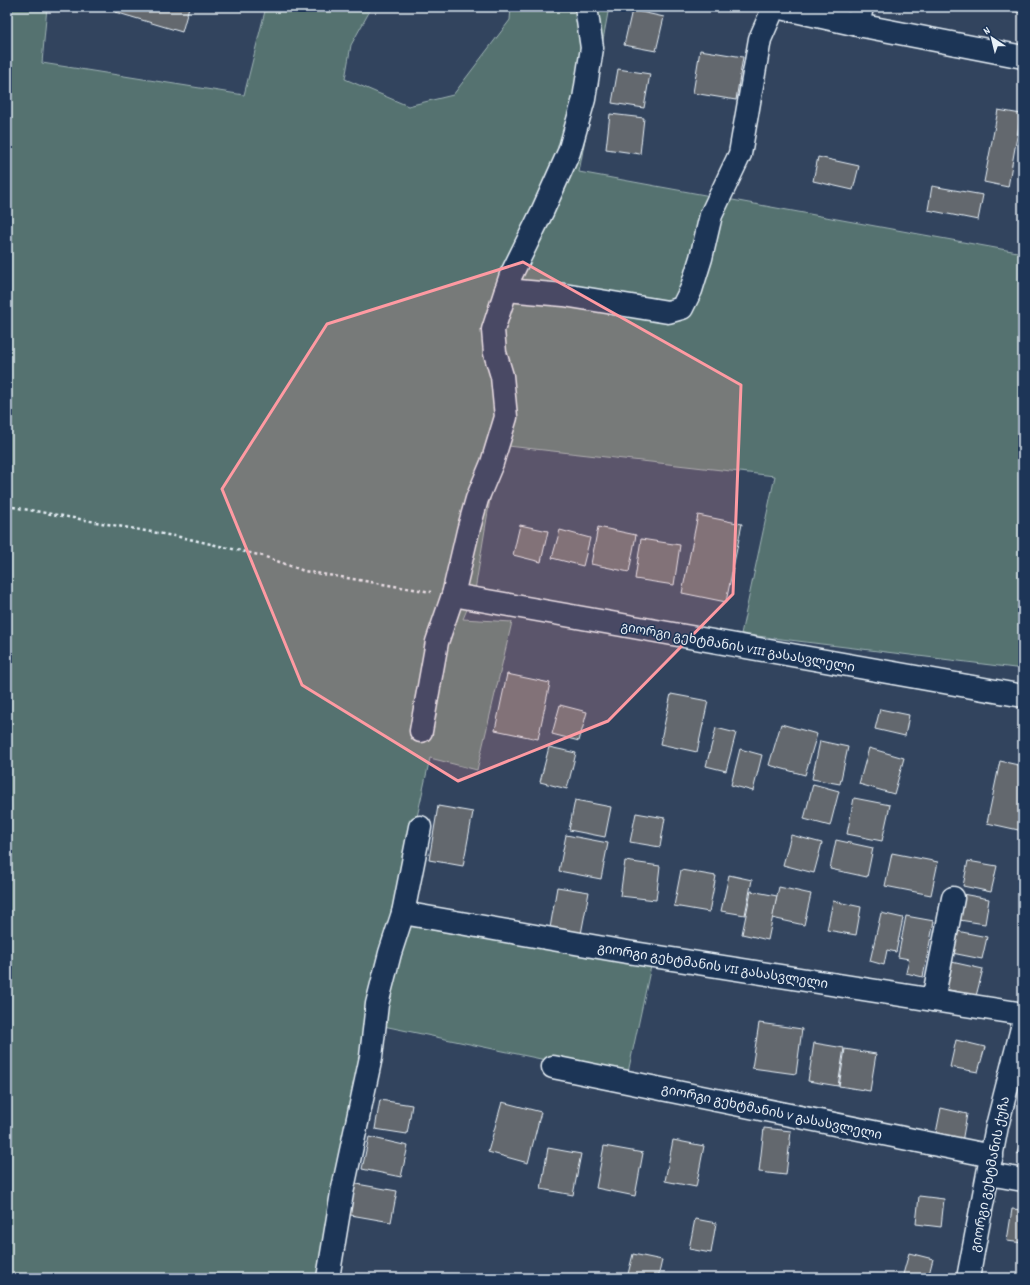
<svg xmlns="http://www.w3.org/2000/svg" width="1030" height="1285" viewBox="0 0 1030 1285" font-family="Dekko,'Noto Sans Georgian',sans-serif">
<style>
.green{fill:#547270;stroke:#9eb2b4}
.building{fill:#64686e;stroke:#e8f1f8}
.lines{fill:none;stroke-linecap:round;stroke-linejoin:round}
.minor-casing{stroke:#e8f1f8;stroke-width:25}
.path{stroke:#e8f1f8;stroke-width:2.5;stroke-dasharray:3 3;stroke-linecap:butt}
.minor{stroke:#1d3557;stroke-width:22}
.marked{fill:#ff9aa2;fill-opacity:0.2;stroke:#ff9aa2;stroke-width:3;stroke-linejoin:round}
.labels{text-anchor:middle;stroke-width:3;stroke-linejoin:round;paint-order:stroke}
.street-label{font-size:13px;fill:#e8f1f8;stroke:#1d3557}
</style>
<rect width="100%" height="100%" fill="#32445e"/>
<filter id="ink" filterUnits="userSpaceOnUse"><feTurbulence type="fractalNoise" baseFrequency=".025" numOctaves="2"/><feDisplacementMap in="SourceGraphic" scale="8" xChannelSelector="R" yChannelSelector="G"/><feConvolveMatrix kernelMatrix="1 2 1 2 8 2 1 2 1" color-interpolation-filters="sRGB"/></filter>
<g filter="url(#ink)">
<path class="green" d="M7 7H47L42 63 244 95 266 7H372L351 45 345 79 408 106 453 95 510 20 511 7H609L579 172 1023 253V669L741 634 775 476 499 445 475 590 463 619 512 622 477 770 430 758 398 903 396 924 651 966 627 1077 374 1024 318 1278H7Z"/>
<g class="building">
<path d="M117 7H189L182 32 115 12Z"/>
<path d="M998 7H1023V13L997 8Z"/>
<path d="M632 10 664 17 656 51 624 45Z"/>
<path d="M700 50 743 57 736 100 693 93Z"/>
<path d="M618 69 650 74 644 108 612 103Z"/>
<path d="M998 110 1021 114 1008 187 984 182Z"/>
<path d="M610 114 644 118 640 154 606 149Z"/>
<path d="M818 157 859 166 853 190 813 181Z"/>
<path d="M932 186 983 195 978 220 928 210Z"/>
<path d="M698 515 742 524 726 602 682 593Z"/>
<path d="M520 525 548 531 541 562 513 555Z"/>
<path d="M598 527 636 535 629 572 591 564Z"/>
<path d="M560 530 590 538 583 566 552 558Z"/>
<path d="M641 539 680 545 674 585 635 579Z"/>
<path d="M507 674 550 683 538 739 495 730Z"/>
<path d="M671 694 708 701 697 752 660 744Z"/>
<path d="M560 705 587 712 579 741 552 734Z"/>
<path d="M880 709 909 715 905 736 875 729Z"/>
<path d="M781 724 817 734 805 775 769 765Z"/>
<path d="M716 728 736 733 726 771 706 766Z"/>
<path d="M820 741 848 747 840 784 812 779Z"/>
<path d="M549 747 576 753 567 789 540 782Z"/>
<path d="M869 748 904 758 894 794 859 784Z"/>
<path d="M740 749 762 755 753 791 731 785Z"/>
<path d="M1000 761 1023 766V831L987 823Z"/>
<path d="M813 784 839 791 830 826 804 819Z"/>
<path d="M854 798 890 805 882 841 847 834Z"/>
<path d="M575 800 611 807 605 837 569 830Z"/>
<path d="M438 806 473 812 463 866 429 860Z"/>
<path d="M636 813 665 818 660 847 630 842Z"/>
<path d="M566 835 608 843 601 879 559 871Z"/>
<path d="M791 835 822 843 814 873 783 865Z"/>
<path d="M836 840 873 848 867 877 830 869Z"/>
<path d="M892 853 938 862 931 895 885 886Z"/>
<path d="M625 861 660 866 656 900 620 896Z"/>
<path d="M968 861 997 866 991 892 963 886Z"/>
<path d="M681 870 716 876 709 912 674 906Z"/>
<path d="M729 875 752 880 745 915 721 911Z"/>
<path d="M557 887 589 892 581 934 550 928Z"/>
<path d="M779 887 811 894 804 925 772 918Z"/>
<path d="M751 891 777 896 768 940 742 934Z"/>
<path d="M957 893 989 899 985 924 953 919Z"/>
<path d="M833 901 861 907 856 935 827 930Z"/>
<path d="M881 913 903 918 896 952 887 950 884 965 870 961Z"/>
<path d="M906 916 934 921 923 977 906 973 909 959 898 957Z"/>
<path d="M952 930 987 937 982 959 947 952Z"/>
<path d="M947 961 983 969 976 996 941 988Z"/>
<path d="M759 1023 802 1029 796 1074 752 1068Z"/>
<path d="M956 1040 985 1047 978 1072 950 1067Z"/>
<path d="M814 1043 844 1048 838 1086 808 1081Z"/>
<path d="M845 1049 876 1054 870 1091 839 1086Z"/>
<path d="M380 1100 412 1105 407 1134 375 1129Z"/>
<path d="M502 1102 541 1112 528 1163 488 1152Z"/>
<path d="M941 1108 967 1114 962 1142 935 1138Z"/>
<path d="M764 1128 791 1131 786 1175 759 1172Z"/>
<path d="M1023 1130V1155L1017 1153Z"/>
<path d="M369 1137 408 1146 401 1177 362 1169Z"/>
<path d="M673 1140 704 1146 696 1187 665 1181Z"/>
<path d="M604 1146 643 1153 635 1196 596 1188Z"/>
<path d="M548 1148 581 1154 573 1195 541 1189Z"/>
<path d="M351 1183 397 1191 391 1222 345 1214Z"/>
<path d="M919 1196 944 1199 941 1227 916 1224Z"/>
<path d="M1012 1209 1023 1210V1243L1007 1241Z"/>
<path d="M695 1219 716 1223 711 1253 689 1249Z"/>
<path d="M909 1253 933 1259 928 1278H902Z"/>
<path d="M633 1254 662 1260 658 1278H627Z"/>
</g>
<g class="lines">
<defs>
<g id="minor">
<path d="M777 7 858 25 1023 57"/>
<path d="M858 25 862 7"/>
<path d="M506 290 564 295 668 312 682 308 691 290 701 258 711 215 740 154 760 39 774 7"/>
<path d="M453 595 1023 696"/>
<path d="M421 731 437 642 453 595 468 531 477 499 492 463 506 417 502 376 495 353 493 330 511 275 542 212 569 152 584 99 592 48 586 7"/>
<path d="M403 913 621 951 1023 1014"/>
<path d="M933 1000 953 898"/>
<path d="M553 1067 992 1156"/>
<path d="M989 1174 1023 1180"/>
<path d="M328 1278 342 1193 371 1057 377 1004 390 953 403 913 420 827"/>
<path d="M968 1278 997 1126 1023 1024"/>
</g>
</defs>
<use href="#minor" class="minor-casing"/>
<path class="path" d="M7 506 185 538 263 556 304 571 431 592"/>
<use href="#minor" class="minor"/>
</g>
</g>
<path class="marked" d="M523 262 741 385 733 594 608 721 458 781 302 685 222 489 327 324Z"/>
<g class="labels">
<g class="street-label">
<text transform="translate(738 646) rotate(10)" y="5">გიორგი გეხტმანის VIII გასასვლელი</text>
<text transform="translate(713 965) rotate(9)" y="5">გიორგი გეხტმანის VII გასასვლელი</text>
<text transform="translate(772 1111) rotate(12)" y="5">გიორგი გეხტმანის V გასასვლელი</text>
<text transform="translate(989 1174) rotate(-79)" y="5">გიორგი გეხტმანის ქუჩა</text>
</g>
</g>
<rect width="1030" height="1285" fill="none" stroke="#1d3557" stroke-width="24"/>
<rect x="12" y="12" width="1006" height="1261" fill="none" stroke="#e8f1f8" stroke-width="1.5" filter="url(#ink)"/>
<g transform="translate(992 38) rotate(325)" stroke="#1d3557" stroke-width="3" paint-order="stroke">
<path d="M0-3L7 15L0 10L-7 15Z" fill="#e8f1f8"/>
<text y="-6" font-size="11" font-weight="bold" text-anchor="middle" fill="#e8f1f8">N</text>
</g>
</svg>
